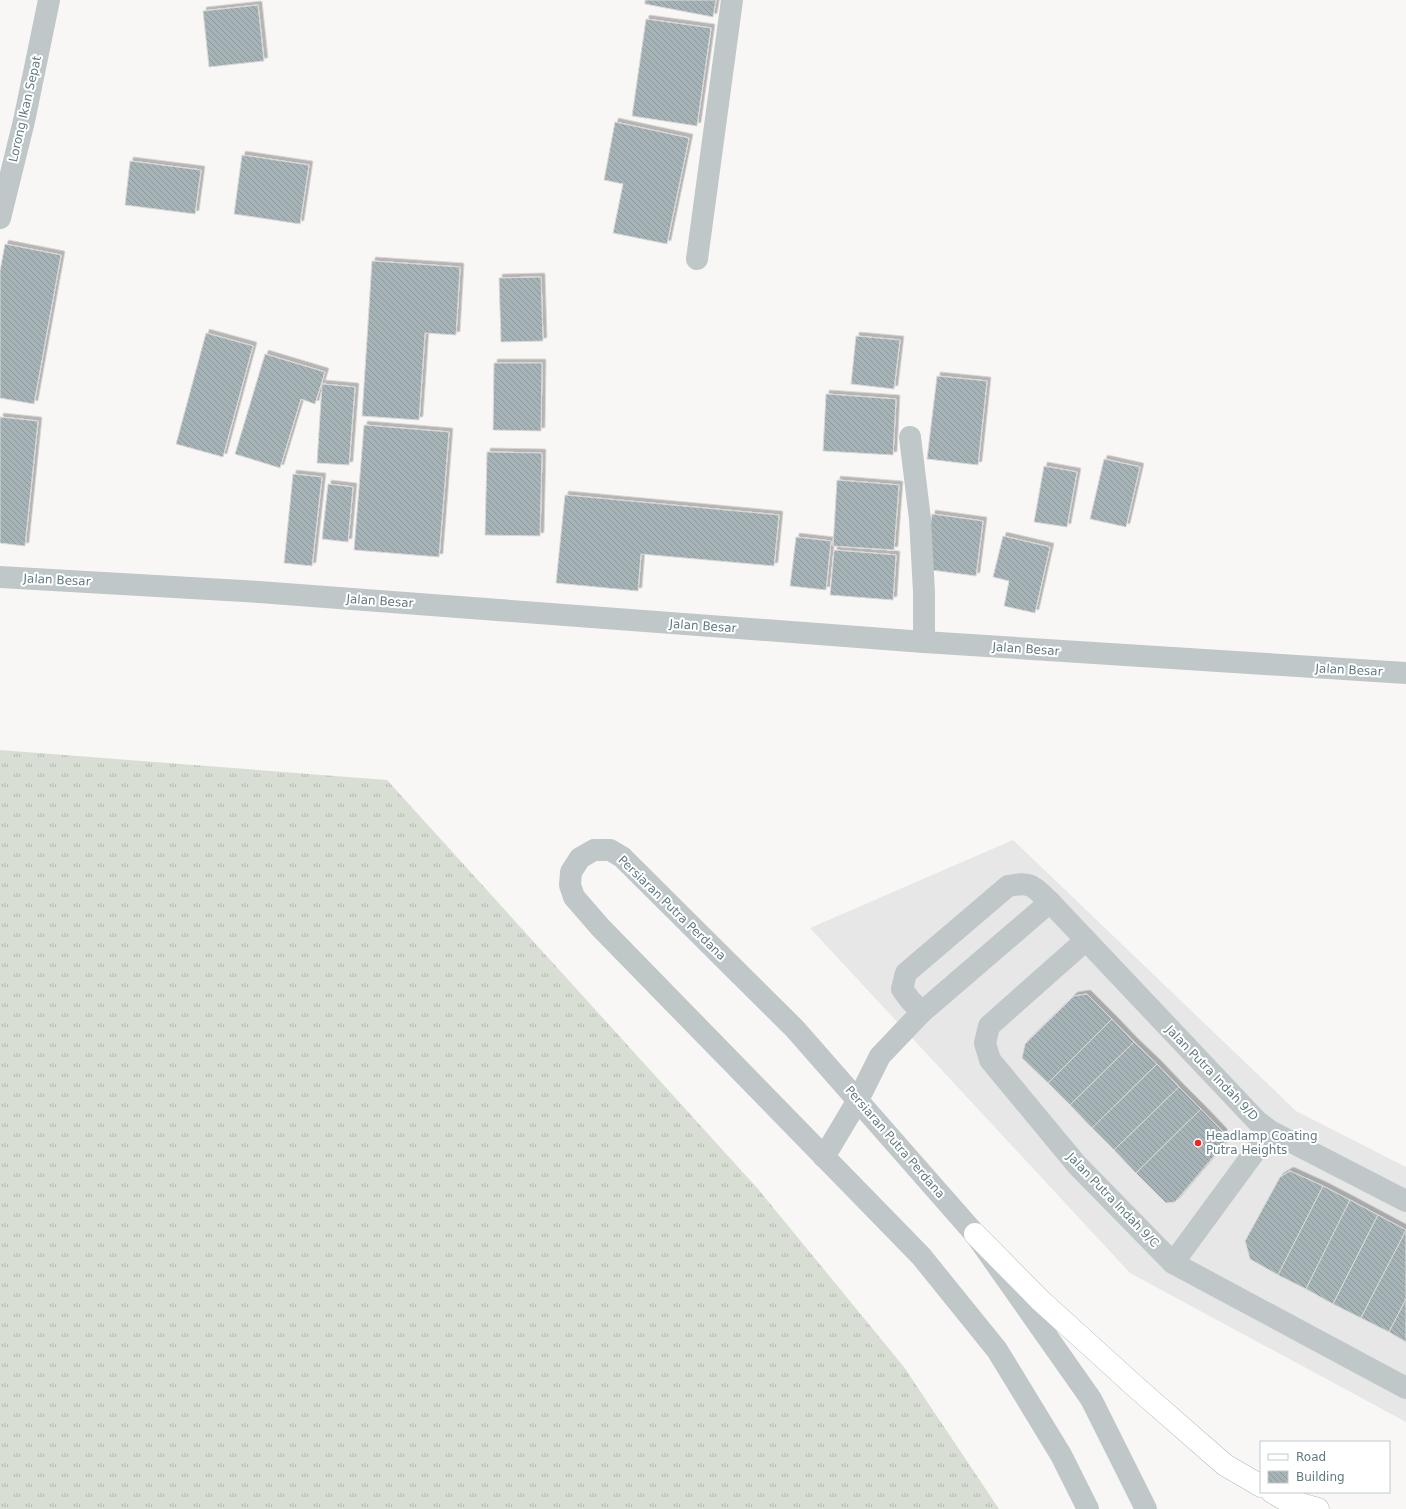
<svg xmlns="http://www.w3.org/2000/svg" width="1406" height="1509" viewBox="0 0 1406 1509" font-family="'DejaVu Sans',sans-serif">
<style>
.built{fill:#e6e7e6}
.grass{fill:url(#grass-tufts)}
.building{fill:url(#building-back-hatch);stroke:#dad9d7;filter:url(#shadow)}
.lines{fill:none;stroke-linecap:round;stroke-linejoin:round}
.major-casing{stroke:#b3bbbd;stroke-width:23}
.minor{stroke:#c0c7c9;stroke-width:22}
.major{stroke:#fff;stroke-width:22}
.poi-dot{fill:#ee261f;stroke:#fff;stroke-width:1.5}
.labels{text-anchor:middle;stroke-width:4;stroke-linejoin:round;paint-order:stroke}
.street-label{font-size:12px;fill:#617a82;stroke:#fff}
.poi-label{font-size:12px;fill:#617a82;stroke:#fff;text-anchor:start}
</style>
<defs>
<pattern id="grass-tufts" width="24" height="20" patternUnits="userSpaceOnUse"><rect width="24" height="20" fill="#d9ded4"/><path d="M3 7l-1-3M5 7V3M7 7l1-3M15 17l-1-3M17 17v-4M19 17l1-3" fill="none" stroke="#b3b9b1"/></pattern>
<pattern id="building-back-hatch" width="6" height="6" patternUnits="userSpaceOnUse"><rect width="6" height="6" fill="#a7b4b7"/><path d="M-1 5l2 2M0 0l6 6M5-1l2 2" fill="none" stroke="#8b979a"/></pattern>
<filter id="shadow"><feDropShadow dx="3.5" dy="-3.5" stdDeviation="0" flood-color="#0004"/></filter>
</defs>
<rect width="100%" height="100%" fill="#f8f7f5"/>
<path class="built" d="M1013 840 1296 1111 1406 1167V1422L1130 1273 810 928Z"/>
<path class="grass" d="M0 750 387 780 758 1189 904 1367 999 1509H0Z"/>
<g class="building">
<path d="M645 0H716L713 17 645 4Z"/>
<path d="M258 5 264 61 209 67 203 11Z"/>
<path d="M646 19 711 28 697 126 632 116Z"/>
<path d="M615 122 689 138 667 244 613 233 623 184 604 180Z"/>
<path d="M242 155 309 165 300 224 234 214Z"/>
<path d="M130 161 201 170 195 214 125 205Z"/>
<path d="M5 244 61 255 34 404 0 398V271Z"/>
<path d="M372 261 460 267 456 335 425 333 419 420 362 416Z"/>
<path d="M541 277 543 341 501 342 499 278Z"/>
<path d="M206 333 253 346 223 457 176 444Z"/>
<path d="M856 336 900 340 894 389 851 384Z"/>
<path d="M265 354 325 372 315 404 301 399 280 468 235 454Z"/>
<path d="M494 363H542L541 431 493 430Z"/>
<path d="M937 376 987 381 978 465 927 459Z"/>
<path d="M322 384 355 387 349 465 317 463Z"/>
<path d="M826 394 896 399 893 455 823 451Z"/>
<path d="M0 417 38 421 25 546 0 543Z"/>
<path d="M364 425 449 432 439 557 354 550Z"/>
<path d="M487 452 542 453 540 536 485 535Z"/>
<path d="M1104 459 1140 467 1126 527 1090 519Z"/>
<path d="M1044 466 1077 472 1067 527 1034 522Z"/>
<path d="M293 474 322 477 312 566 284 563Z"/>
<path d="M837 480 899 485 894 550 833 546Z"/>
<path d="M328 484 353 487 348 542 322 539Z"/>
<path d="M565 495 779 515 774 566 641 554 638 591 556 583Z"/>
<path d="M932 514 983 521 976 576 924 569Z"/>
<path d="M1003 536 1050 547 1035 613 1004 606 1009 581 993 577Z"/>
<path d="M796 537 831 541 826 590 790 586Z"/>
<path d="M834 550 896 555 893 600 830 595Z"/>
<path d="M1087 994 1112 1019 1048 1083 1022 1058 1025 1044 1074 996Z"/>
<path d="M1112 1019 1134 1042 1070 1105 1048 1083Z"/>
<path d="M1134 1042 1157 1064 1092 1128 1070 1105Z"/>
<path d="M1157 1064 1179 1087 1114 1150 1092 1128Z"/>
<path d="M1179 1087 1201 1109 1136 1173 1114 1150Z"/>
<path d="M1201 1109 1223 1132 1225 1143 1175 1202 1166 1203 1136 1173Z"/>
<path d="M1290 1171 1323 1186 1278 1275 1250 1259 1245 1241 1280 1177Z"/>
<path d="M1323 1186 1350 1200 1306 1289 1278 1275Z"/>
<path d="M1350 1200 1378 1215 1333 1304 1306 1289Z"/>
<path d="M1378 1215 1406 1230 1361 1318 1333 1304Z"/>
<path d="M1406 1230V1299L1389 1332 1361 1318Z"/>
<path d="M1406 1299V1342L1389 1332Z"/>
</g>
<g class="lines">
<defs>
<g id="major">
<path d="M975 1234 1040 1300 1138 1389 1225 1465 1261 1486"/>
<path d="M1272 1492 1284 1499 1318 1509"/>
</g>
</defs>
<use href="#major" class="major-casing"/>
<g class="minor">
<path d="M0 218 24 121 49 0"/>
<path d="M697 259 732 0"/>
<path d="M910 437 920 519 924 592V642"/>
<path d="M0 577 259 592 924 642 1406 673"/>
<path d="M1086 940 989 1026 985 1043 990 1060 1077 1165 1173 1263 1406 1388"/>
<path d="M922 1012 910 1000 902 989 906 973 1008 886C1031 881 1033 886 1050 902L1257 1121 1270 1131 1406 1201"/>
<path d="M824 1157 858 1100 880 1056 922 1012 1050 902"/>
<path d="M1173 1263 1270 1131"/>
<path d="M1088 1509 1061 1455 997 1350 921 1256 600 927 574 897 570 885 571 872 580 858 594 850H610L622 857 795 1029 975 1234 1091 1399 1146 1509"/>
</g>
<use href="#major" class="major"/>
</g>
<circle class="poi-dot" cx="1198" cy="1143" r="4"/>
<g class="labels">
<g class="street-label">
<text transform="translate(25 109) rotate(-77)" y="4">Lorong Ikan Sepat</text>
<text transform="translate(57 580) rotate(3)" y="4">Jalan Besar</text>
<text transform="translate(380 601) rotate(4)" y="4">Jalan Besar</text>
<text transform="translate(703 626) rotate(4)" y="4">Jalan Besar</text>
<text transform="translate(1026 649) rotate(4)" y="4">Jalan Besar</text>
<text transform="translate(1349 670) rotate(3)" y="4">Jalan Besar</text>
<text transform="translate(672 908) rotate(44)" y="4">Persiaran Putra Perdana</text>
<text transform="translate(1212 1073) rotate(46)" y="4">Jalan Putra Indah 9/D</text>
<text transform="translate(895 1142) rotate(49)" y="4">Persiaran Putra Perdana</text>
<text transform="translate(1113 1200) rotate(46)" y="4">Jalan Putra Indah 9/C</text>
</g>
<g class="poi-label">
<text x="1206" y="1140">Headlamp Coating<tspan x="1206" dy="14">Putra Heights</tspan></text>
</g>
</g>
<rect x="1260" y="1441" width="130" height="52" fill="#ffffff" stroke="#c0cacd"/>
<rect x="1268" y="1454" width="20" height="6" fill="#ffffff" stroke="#c0cacd"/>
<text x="1296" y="1461" font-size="12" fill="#617a82">Road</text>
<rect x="1268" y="1471" width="20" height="12" fill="url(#building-back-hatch)" stroke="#c0cacd"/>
<text x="1296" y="1481" font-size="12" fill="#617a82">Building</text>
</svg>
